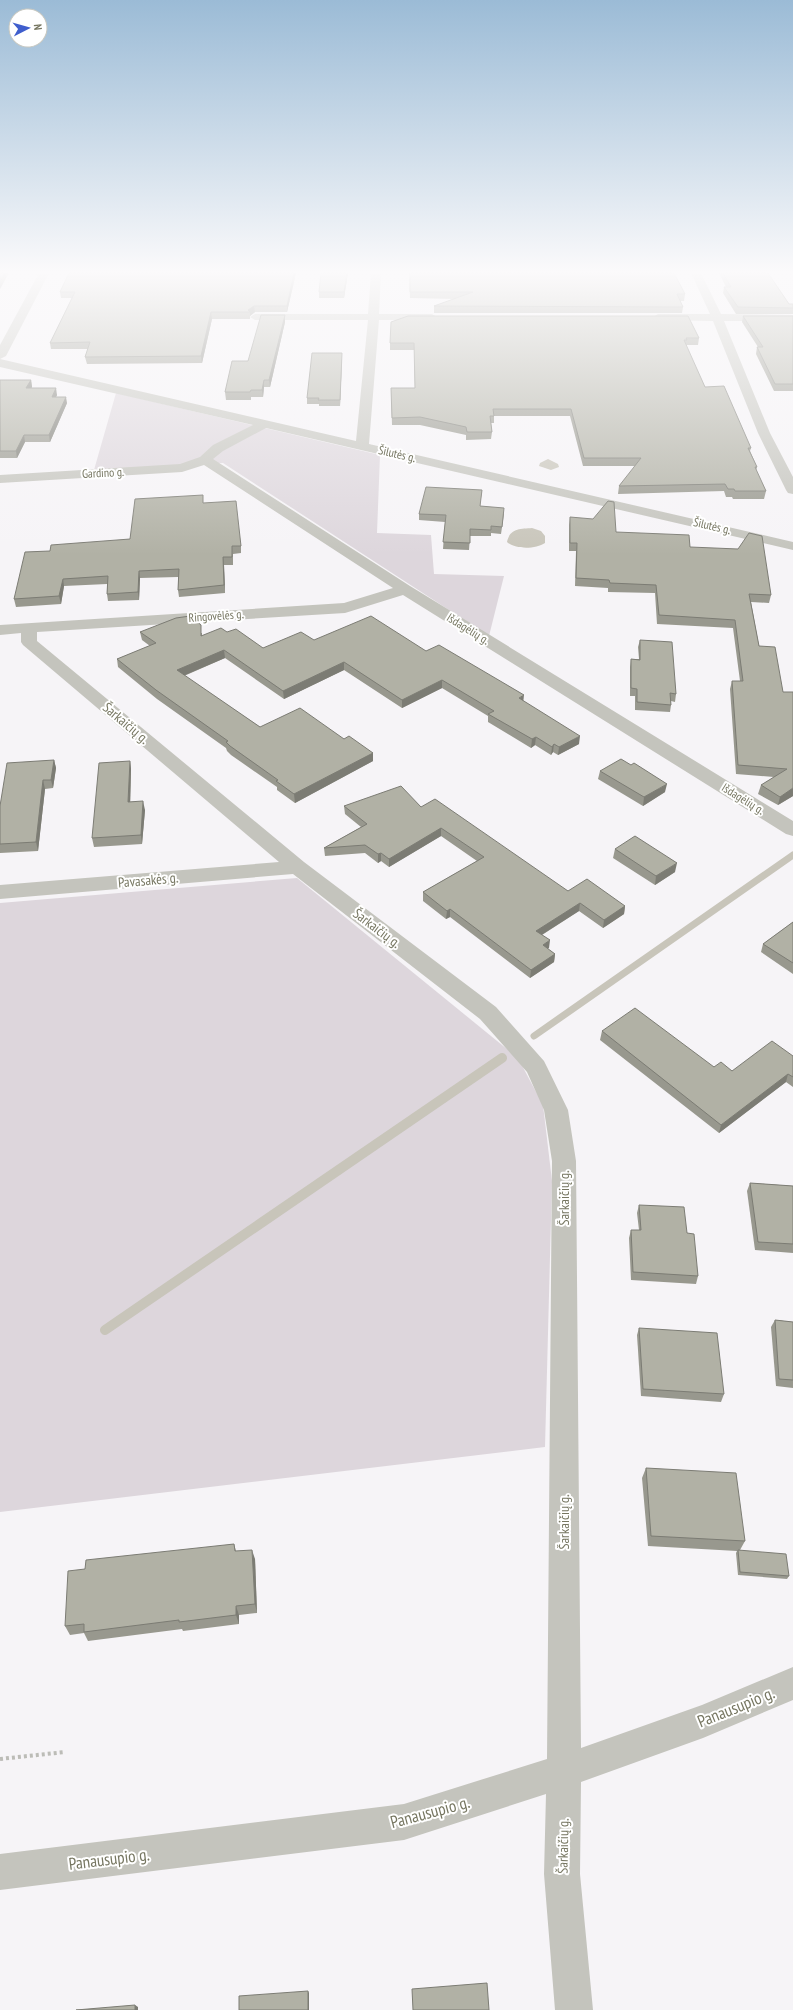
<svg xmlns="http://www.w3.org/2000/svg" width="793" height="2010" viewBox="0 0 793 2010" font-family="'PT Sans Narrow',sans-serif">
<style>
.green{fill:#ddd6dc}
.water{fill:#c8c5ba}
.lines{fill:none;stroke-linecap:round;stroke-linejoin:round}
.stream-far1{stroke:#c8c5ba;stroke-width:7}
.stream{stroke:#c8c5ba;stroke-width:10}
.path{stroke:#bcbcb7;stroke-width:4;stroke-dasharray:3 3;stroke-linecap:butt}
.minor{fill:#c4c4bd;fill-rule:evenodd}
.wall{fill:#98988e}
.shaded-wall{fill:#7c7c74}
.building{fill:#b1b1a5;stroke:#7c7c74}
.labels{text-anchor:middle;stroke-width:4;stroke-linejoin:round;paint-order:stroke}
.far-street-label{font-size:12px;fill:#767661;stroke:#fff}
.street-label{font-size:14px;fill:#767661;stroke:#fff}
.near-street-label{font-size:17px;fill:#767661;stroke:#fff}
</style>
<rect width="100%" height="100%" fill="#f6f4f7"/>
<g class="green">
<path d="M116 393 380 455 377 533 431 535 434 574 504 576 489 636 223 463 94 470Z"/>
<path d="M297 878 518 1058 543 1105 552 1181 545 1447 0 1512V903Z"/>
</g>
<g class="water">
<path d="M548 459 558 464 559 467 551 470 539 466 540 463Z"/>
<path d="M532 528 541 531 545 536V543C536 549 516 550 507 542 510 528 520 529 532 528Z"/>
</g>
<g class="lines">
<path class="stream-far1" d="M534 1036 793 855"/>
<path class="stream" d="M105 1330 502 1058"/>
<path class="path" d="M0 1759 65 1752"/>
<g class="minor">
<path d="M39 273H49L6 356 0 359V345Z"/>
<path d="M371 273H381L379 314H432L437 317 432 320H379L369 444 793 542V550L266 428 223 451 213 459 410 586 793 821V836L786 834 403 595 345 613 37 632V641L304 862 496 1007 544 1061 547 1067 568 1110 576 1161 581 1748 702 1705 793 1667V1700L703 1738 581 1782 580 1874 593 2010H555L544 1874 546 1794 404 1840 0 1890V1854L404 1804 547 1759 552 1161 544 1110 527 1072 480 1019 293 874 0 899V885L279 862 23 645 21 642V633L0 635V625L344 603 393 588 204 465 182 472 0 483V475L180 464 200 457 213 445 253 425 0 367V359L356 441 368 320H255L250 317 255 314H368Z"/>
<path d="M691 273H701L721 314 793 315V321H724L770 433 793 477V494L788 493 786 490 758 433 713 321 658 320 653 317 658 314H710Z"/>
</g>
</g>
<g class="wall">
<path d="M296 273 287 312H255L250 316V319H212L202 363 87 364 85 357 88 349H51L50 343 72 298H61L60 292Z"/>
<path d="M348 273 344 298H319V292Z"/>
<path d="M409 273 685 294 684 301H680L683 307 682 313H434V306L456 299 410 298Z"/>
<path d="M719 273H768L789 304H793V314H736L723 293 724 287H726Z"/>
<path d="M285 315V322L270 387H264L263 397H251V400H226L225 392 248 361Z"/>
<path d="M743 316H793V391H774L756 354 757 347H758L742 322Z"/>
<path d="M699 338 698 345H687L686 347 705 387 751 448 750 451 757 467 756 471 766 491 764 499H733L732 497H726L724 491 618 494 619 486 636 466H583L570 416H494V423H491L492 432 491 439 466 440V435L420 425H392L391 388H415L414 350H390V343Z"/>
<path d="M342 359 340 406H319V404H307V398Z"/>
<path d="M0 380H31L32 387 31 388 57 395 56 397 67 403 50 442H25L17 458H0Z"/>
<path d="M482 490 480 506 504 514 501 534 491 533V536H470L469 550 443 549 445 522 419 520V514Z"/>
<path d="M204 503 241 546V553L233 554V565H224L225 593 179 597 178 590V577L140 578 139 600 108 601 107 594V584L64 586 61 604 16 607 14 599 50 551 130 539Z"/>
<path d="M570 517 616 532 690 547 771 595 769 603 751 602 759 646 793 796 778 805 758 794 761 785 774 777 736 774 730 689 732 681H740L733 628 657 624 655 593 608 592V588L575 586 576 551H569V525Z"/>
<path d="M140 632 202 633V636L227 632 263 648 314 640 426 651 523 701 579 744 558 755 553 752 551 755 535 745 531 748 488 722V716L442 688 402 708 344 670 284 699 225 658 184 676 260 727 344 739 373 753V761L295 803 277 790V787L231 755 227 751 226 748 157 699 118 667 117 659 150 646 142 640Z"/>
<path d="M640 640 676 694 675 702 671 701V705L670 712 635 710V696H630V667L631 659H639L638 647Z"/>
<path d="M54 760 56 768 53 788 45 789 38 851 0 853V806Z"/>
<path d="M130 761 131 769 130 802 145 810 142 844 94 847 92 838Z"/>
<path d="M600 771 665 792 643 806 598 779Z"/>
<path d="M344 806 421 807 568 891 625 906 624 914 603 928 579 911 542 935 548 949 555 954 554 962 530 978 450 917 446 919 423 901V892L477 861 441 836 389 867 381 861 378 863 365 853 325 856 324 848 361 827 345 814Z"/>
<path d="M615 849 675 872 655 885 613 858Z"/>
<path d="M793 922V974L761 952 763 944Z"/>
<path d="M602 1031 714 1067 732 1071 793 1056V1087L786 1082 719 1133 600 1040Z"/>
<path d="M750 1183 793 1186V1253L755 1250 747 1191Z"/>
<path d="M639 1205 687 1233 698 1276 696 1284 631 1280 629 1238 631 1230H639L637 1213Z"/>
<path d="M775 1320 793 1322V1388L776 1386 771 1327Z"/>
<path d="M639 1328 724 1394 721 1402 641 1396 637 1335Z"/>
<path d="M646 1468 745 1541 740 1550 789 1576 787 1579 738 1575 736 1553 737 1551 648 1546 642 1478Z"/>
<path d="M234 1544 236 1551 255 1559 257 1613 239 1615V1624L183 1631 182 1629 88 1641 84 1633 70 1635 65 1626 85 1569Z"/>
</g>
<g class="shaded-wall">
<path d="M4 273H9L0 289V281Z"/>
<path d="M294 273H296L287 312V306Z"/>
<path d="M347 273H348L344 298V292Z"/>
<path d="M254 306 255 312 250 316V312L248 310Z"/>
<path d="M211 312 212 319 202 363 201 356Z"/>
<path d="M285 315V322L270 387 269 380Z"/>
<path d="M342 353V359L340 406V400Z"/>
<path d="M31 380 32 387 28 395 26 388Z"/>
<path d="M264 380V387L263 397 262 390Z"/>
<path d="M56 388 57 395 53 403 52 397Z"/>
<path d="M66 397 67 403 50 442 49 435Z"/>
<path d="M24 435 25 442 17 458 16 451Z"/>
<path d="M223 557 224 565 225 593 224 585Z"/>
<path d="M139 571 140 578 139 600 138 592Z"/>
<path d="M63 579 64 586 61 604 59 596Z"/>
<path d="M224 650 225 658 178 678 177 670Z"/>
<path d="M344 662V670L284 699 283 691Z"/>
<path d="M442 680V688L402 708V700Z"/>
<path d="M524 695 523 704 519 698Z"/>
<path d="M580 736 579 744 558 755 559 747Z"/>
<path d="M536 737 535 745 531 748 532 739Z"/>
<path d="M554 744 553 752 551 755 552 747Z"/>
<path d="M373 753V761L295 803 294 794Z"/>
<path d="M54 760 56 768 53 788 51 780Z"/>
<path d="M130 761 131 769 130 811 128 802Z"/>
<path d="M43 780 45 789 38 851 36 842Z"/>
<path d="M667 784 665 792 643 806 644 797Z"/>
<path d="M793 788V796L778 805 780 797Z"/>
<path d="M143 801 145 810 142 844 141 835Z"/>
<path d="M441 828V836L389 867V859Z"/>
<path d="M381 853V861L378 863V854Z"/>
<path d="M677 863 675 872 655 885 656 876Z"/>
<path d="M580 903 579 911 535 939 536 931Z"/>
<path d="M625 906 624 914 603 928 604 920Z"/>
<path d="M450 909V917L446 919 447 911Z"/>
<path d="M550 940 549 948 542 953 543 945Z"/>
<path d="M555 954 554 962 530 978 531 970Z"/>
<path d="M788 1074 786 1082 719 1133 721 1125Z"/>
<path d="M252 1550 255 1559 257 1613 255 1604Z"/>
<path d="M236 1606 239 1615V1624L236 1615Z"/>
<path d="M308 1991 309 1993V2010H308Z"/>
<path d="M135 2005 138 2007V2010H135Z"/>
</g>
<g class="building">
<path d="M0 273H4L0 281Z"/>
<path d="M69 273H294L287 306H254L248 310 250 312H211L201 356 85 357 90 342 50 343 75 292H60Z"/>
<path d="M321 273H347L344 292H319Z"/>
<path d="M410 273H674L685 294H677L683 307 434 306 473 292H410Z"/>
<path d="M723 273H768L789 304H793V308L738 307 724 287H731Z"/>
<path d="M261 315H285L269 380H264L262 390H251L250 392H225L232 361H248Z"/>
<path d="M408 316H688L699 338H686L687 340H684L705 387 724 386 751 448H748L757 467H755L766 491H735L734 489H728L725 484 619 486 641 458H584L571 409H493L494 416H490L492 432H467L466 427 420 417 392 418 391 388H415L414 343H390L391 322Z"/>
<path d="M743 316H793V384H775L757 347H763Z"/>
<path d="M312 353H342L340 400H318L319 398H307Z"/>
<path d="M0 380H31L26 388H56L52 397H66L49 435H24L16 451H0Z"/>
<path d="M426 487 482 490 480 506 504 508 502 527 491 526V530L470 529V543L443 542 446 515 419 514Z"/>
<path d="M203 495V503L236 501 241 546H232V557H223L224 585 178 590 179 569 139 571 138 592 107 594 108 576 63 579 59 596 14 599 25 552 50 551 51 545 130 539 135 499Z"/>
<path d="M608 501 614 502 616 532 689 535 690 547 738 549 749 533 762 536 771 595 749 594 759 646 775 647 783 692H793V788L780 797 761 785 787 769 738 765 732 681H743L735 620 659 615 656 585 610 583 609 580 576 578 577 543H570V517L593 519Z"/>
<path d="M190 616 201 625V636L221 628 227 632 236 629 263 648 301 632 314 640 371 616 426 651 439 645 524 695 519 698 580 736 559 747 554 744 552 747 536 737 532 739 488 714 494 711 442 680 402 700 344 662 283 691 224 650 177 670 260 727 300 708 344 739 349 736 373 753 294 794 276 781 278 780 230 746 226 742 228 741 156 690 117 659 156 643 140 632 176 618Z"/>
<path d="M640 640 672 642 676 694 670 693 671 705 637 702V689L631 688V659L640 660Z"/>
<path d="M621 759 631 765 634 763 667 784 644 797 600 771Z"/>
<path d="M54 760 51 780H43L36 842 0 844V806L7 763Z"/>
<path d="M130 761 128 802 143 801 141 835 92 838 99 763Z"/>
<path d="M401 786 421 807 435 799 568 891 587 879 625 906 604 920 580 903 536 931 550 940 543 945 555 954 531 970 450 909 447 911 423 892 484 857 441 828 389 859 381 853 378 854 365 845 324 848 367 824 344 806Z"/>
<path d="M635 836 677 863 656 876 615 849Z"/>
<path d="M793 922V963L763 944Z"/>
<path d="M635 1008 714 1067 721 1062 732 1071 772 1041 793 1056V1077L788 1074 721 1125 602 1031Z"/>
<path d="M750 1183 793 1186V1244L758 1242Z"/>
<path d="M639 1205 684 1207 687 1233 694 1234 698 1276 633 1272 631 1230H641Z"/>
<path d="M775 1320 793 1322V1380L779 1379Z"/>
<path d="M639 1328 717 1333 724 1394 643 1389Z"/>
<path d="M646 1468 736 1473 745 1541 651 1536Z"/>
<path d="M234 1544 235 1551 252 1550 255 1604 236 1606V1615L179 1622V1620L84 1632V1624L65 1626 68 1571 85 1569 86 1560Z"/>
<path d="M738 1550 786 1554 789 1576 740 1572Z"/>
<path d="M487 1983 489 2010H413L412 1989Z"/>
<path d="M308 1991V2010H239V1996Z"/>
<path d="M135 2005V2010H76Z"/>
</g>
<linearGradient id="sky" x2="0" y2="1"><stop stop-color="#9bbbd6"/><stop offset="0.49" stop-color="#fbfafb"/><stop offset="1" stop-color="#fbfafb" stop-opacity="0"/></linearGradient>
<rect width="793" height="555" fill="url(#sky)"/>
<g class="labels">
<g class="far-street-label">
<text transform="translate(397 454) rotate(13)" y="4">Šilutės g.</text>
<text transform="translate(103 473) rotate(-3)" y="4">Gardino g.</text>
<text transform="translate(712 526) rotate(13)" y="4">Šilutės g.</text>
<text transform="translate(216 616) rotate(-4)" y="4">Ringovėlės g.</text>
<text transform="translate(468 629) rotate(32)" y="4">Išdagėlių g.</text>
<text transform="translate(743 799) rotate(32)" y="4">Išdagėlių g.</text>
</g>
<g class="street-label">
<text transform="translate(126 723) rotate(40)" y="5">Šarkaičių g.</text>
<text transform="translate(148 880) rotate(-5)" y="5">Pavasakės g.</text>
<text transform="translate(377 928) rotate(37)" y="5">Šarkaičių g.</text>
<text transform="translate(564 1198) rotate(-90)" y="5">Šarkaičių g.</text>
<text transform="translate(564 1522) rotate(-90)" y="5">Šarkaičių g.</text>
<text transform="translate(563 1846) rotate(-89)" y="5">Šarkaičių g.</text>
</g>
<g class="near-street-label">
<text transform="translate(736 1707) rotate(-22)" y="6">Panausupio g.</text>
<text transform="translate(430 1812) rotate(-15)" y="6">Panausupio g.</text>
<text transform="translate(109 1859) rotate(-7)" y="6">Panausupio g.</text>
</g>
</g>
<g transform="translate(28 28) rotate(84)"><circle r="19" fill="#ffffff" stroke="#c8c8c0"/>
<path d="M0-3L7 15L0 10L-7 15Z" fill="#3f5ecd"/>
<text y="-6" font-size="11" font-weight="bold" text-anchor="middle" fill="#767661">N</text>
</g>
</svg>
